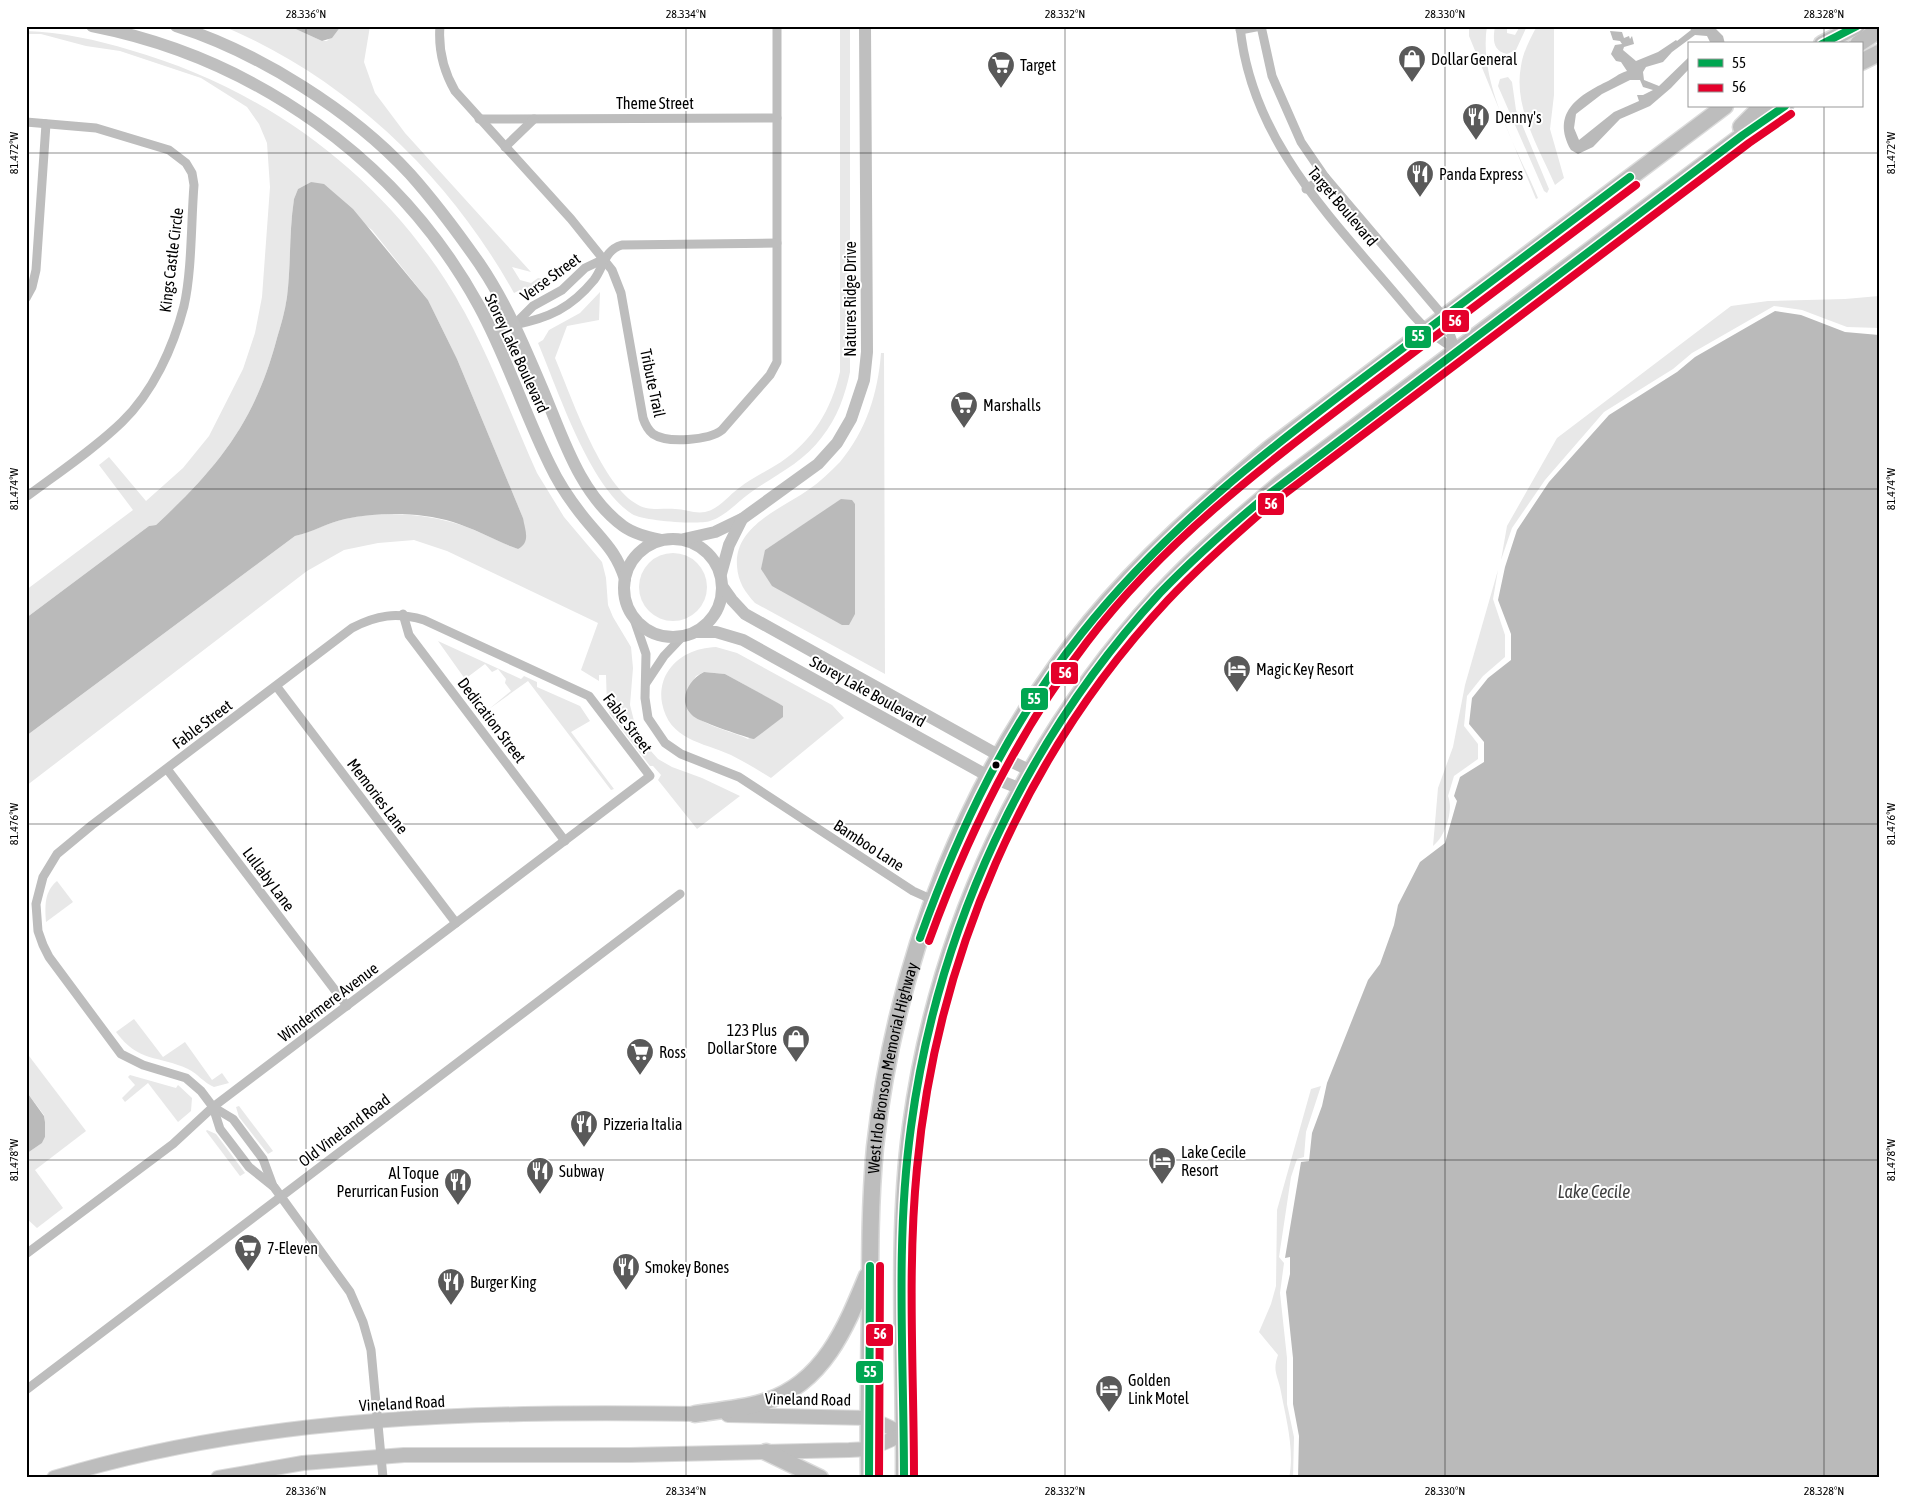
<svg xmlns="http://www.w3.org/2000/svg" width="1905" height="1504" viewBox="0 0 1905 1504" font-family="'Asap Condensed',sans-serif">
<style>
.green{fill:#e8e8e8;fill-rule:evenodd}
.water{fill:#bababa;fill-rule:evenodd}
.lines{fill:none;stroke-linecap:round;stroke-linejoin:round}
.primary-casing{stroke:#dbdbdb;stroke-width:16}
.highway-casing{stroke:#dbdbdb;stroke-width:19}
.street{stroke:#bdbdbd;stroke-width:9}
.secondary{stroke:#bfbfbf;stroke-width:12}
.primary{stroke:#bdbdbd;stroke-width:14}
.highway{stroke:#bdbdbd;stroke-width:16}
.bus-1-casing{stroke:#fff;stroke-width:11}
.bus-2-casing{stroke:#fff;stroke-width:11}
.bus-1{stroke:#00a651;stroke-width:8}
.bus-2{stroke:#e4002b;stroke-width:8}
.ticks{fill:none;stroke:#000;stroke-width:1;stroke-opacity:0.45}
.bus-dot{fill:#000;stroke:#fff;stroke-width:2}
.labels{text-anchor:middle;stroke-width:4;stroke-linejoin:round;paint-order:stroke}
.poi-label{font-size:16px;fill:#000;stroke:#fff;text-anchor:start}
.street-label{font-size:16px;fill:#000;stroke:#fff}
.water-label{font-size:18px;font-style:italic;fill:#3e3e3e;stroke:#fff}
.line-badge{stroke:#fff;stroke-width:2}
.badge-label{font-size:14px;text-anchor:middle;font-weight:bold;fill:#fff}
.neatline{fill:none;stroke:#000;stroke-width:2}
.ticks-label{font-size:12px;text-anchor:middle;fill:#000}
</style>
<rect width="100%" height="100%" fill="#fff"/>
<g class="green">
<path d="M223 26H289L322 41H327L341 26H370L364 62 375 93 405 133 531 272 512 267 520 280 531 283 538 278 549 280 567 261 570 264 553 281 530 293 520 290 514 293C448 175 348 79 223 26Z"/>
<path d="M840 26H850V372C845 396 837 418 822 437 803 463 775 475 750 493 737 502 726 516 710 521 698 525 643 521 632 514 589 486 558 390 538 343L543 340 549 330 580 313 600 292 599 320 567 326 555 358C571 396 600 481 635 503 648 512 660 508 675 509 685 509 695 514 705 512 719 509 728 496 739 488 752 478 767 471 781 462 813 440 831 410 840 372Z"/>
<path d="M1469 26H1487C1478 82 1516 146 1538 198L1536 199 1469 36Z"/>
<path d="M1495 26H1507V33L1515 35 1520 26H1527L1516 50 1507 54C1492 51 1493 39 1495 26Z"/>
<path d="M1537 26H1554V95L1550 129 1564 178 1555 185C1539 148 1513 107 1521 66 1523 52 1530 39 1537 26Z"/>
<path d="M26 31C61 32 97 40 130 50 260 87 373 168 446 281 485 341 508 409 537 473L564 517 602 562 606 578 608 605 613 617 631 647 633 668 630 705 636 729 642 741 658 759 672 767 702 778 740 796 697 829 658 780 661 775 653 766H650L610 714 607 706 606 675H599V681L581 670 598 623 447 551 414 540 378 543 344 550 307 571 26 786V736L295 536C312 532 327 523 345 519 379 511 417 513 451 522 474 528 496 541 518 549L523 518 457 359 428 300 372 230 311 182 298 189 294 199C289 232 291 265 287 297 285 311 281 325 277 338 255 422 218 467 156 525L149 526 26 618V590L133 510 99 465 109 457 146 501 183 468 209 436 243 369 255 333 262 297 270 187 267 143 259 124 247 107 201 78 120 51 86 46 41 34H26Z"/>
<path d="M1508 77 1512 82 1516 110 1549 189 1547 193 1544 191 1498 86 1500 79Z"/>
<path d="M1879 296V328L1847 327 1802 310 1774 306 1692 353 1673 369 1604 412 1545 480 1512 528 1501 560 1507 526 1557 438 1731 306 1768 301 1845 299Z"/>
<path d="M881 353H884L885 674 755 603C745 592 738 582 737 566 734 526 781 509 808 490 820 482 830 472 840 462 866 431 878 393 881 353ZM841 500 855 504V614L765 550Z"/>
<circle cx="673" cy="587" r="34"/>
<path d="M1498 570 1493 599 1505 635V657L1483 676 1467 696 1464 726 1478 744V759L1454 776 1448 796C1454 810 1445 837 1433 846L1438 788 1453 747 1465 685Z"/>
<path d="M438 641 521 679 524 676 537 682V687L580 706 590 721 571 732 614 789 611 790 528 681 489 709 511 691 505 683 506 679 498 669 492 672 485 664 465 679Z"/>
<path d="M716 647 737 653 832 705 844 718 771 778C758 770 745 762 731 755 702 742 669 740 662 703 660 693 662 681 667 673 678 655 696 648 716 647ZM704 672 725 674 783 706 748 739C723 727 690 726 685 696L696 676Z"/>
<path d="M57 881 73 902 46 922C45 906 44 892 57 881Z"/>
<path d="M134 1019 163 1057 185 1042 212 1080 222 1073 229 1083 214 1087C204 1083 198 1074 188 1069 158 1055 139 1063 116 1032Z"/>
<path d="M26 1052 86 1131 35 1170 63 1208 37 1228 26 1218V1154L42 1143 45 1137V1122L44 1115 26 1091Z"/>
<path d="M130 1075 176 1088 178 1085 192 1098 191 1111 178 1122 148 1083 125 1102 122 1098 135 1085 128 1077Z"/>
<path d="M1321 1086 1306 1132 1304 1157 1297 1159 1291 1177 1279 1257 1284 1263 1280 1293 1287 1358V1404L1294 1437 1293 1478H1289C1295 1452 1286 1418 1281 1392 1278 1375 1272 1372 1278 1355L1259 1332 1271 1304 1276 1286 1277 1210 1311 1089Z"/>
<path d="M239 1106 273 1151 268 1154 239 1117 236 1107Z"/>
<path d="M207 1130 216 1134 245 1173 240 1176 206 1131Z"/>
</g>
<g class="water">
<path d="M289 26H341L332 38 322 41Z"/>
<path d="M1689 26 1716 29 1723 36 1725 44H1711L1707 36 1695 35 1672 52 1663 62 1646 67 1643 72 1644 80 1659 86 1689 57V69L1671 88 1650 106 1620 119 1593 147 1578 154 1571 150C1551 114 1577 96 1606 82 1613 79 1619 73 1627 71L1621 62 1616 61 1611 54 1615 45 1622 44 1620 41 1613 40 1610 31 1622 32 1624 38 1629 36 1630 39 1632 36 1634 44 1624 47 1623 50 1636 61 1658 52 1676 40 1677 41 1691 30ZM1630 80H1640L1643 87 1653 90 1643 95H1637L1639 101 1614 112 1579 140 1574 128 1576 114 1602 94Z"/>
<path d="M311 182 324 184 353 209 428 300 457 359 523 518C525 530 531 542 518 549L510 546C491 538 472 528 453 522 420 512 379 512 345 519 327 523 313 532 295 536L26 736V618L149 526 156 525C218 467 255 422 277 338 281 325 285 311 287 297 291 265 289 232 294 199L298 189Z"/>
<path d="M1775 311 1801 315 1845 332 1879 335V1478H1298L1299 1436 1293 1404V1358L1286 1292 1290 1274V1257L1285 1258 1301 1162 1309 1161 1312 1133 1322 1106 1327 1083 1368 980 1380 964 1394 925 1398 905 1420 862 1445 843 1457 801 1454 796 1460 777 1484 762V742L1469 724 1472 698 1488 678 1511 660V634L1498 600 1505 567 1517 530 1549 482 1609 415 1677 372 1695 357Z"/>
<path d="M841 499 852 500 855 504V614L849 625H842L772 586 761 569 765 550Z"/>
<path d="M704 672 725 674 778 703 783 706V717L754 739C747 738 702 722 696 718 676 705 686 681 704 672Z"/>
<path d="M26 1091 44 1116 45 1122V1137L42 1143 26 1154Z"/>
</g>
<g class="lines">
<defs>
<g id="primary">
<path d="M728 1415 869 1418 904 1434"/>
<path d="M54 1478C264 1414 486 1411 704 1414"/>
<path d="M218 1478 303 1463 404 1455H630L849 1450 869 1449 904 1434"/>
</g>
<g id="highway">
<path d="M1822 44 1857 26"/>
<path d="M1858 44 1879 30"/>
<path d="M1861 62 1879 53"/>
<path d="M1741 127 1762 106"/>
<path d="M695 1414C719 1410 745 1409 767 1401 824 1382 846 1327 867 1276"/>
<path d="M766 1452 820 1478"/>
<path id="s1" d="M869 1478C868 1422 869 1366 870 1309 870 1255 870 1201 875 1147 896 957 969 771 1090 622 1143 558 1205 503 1269 449L1725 106"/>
<path d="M904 1478C905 1363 896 1239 911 1126 937 929 1024 743 1158 596 1196 555 1238 519 1281 483L1743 135 1785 106"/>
</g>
</defs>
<use href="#primary" class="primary-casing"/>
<use href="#highway" class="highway-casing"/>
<g class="street">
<path d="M440 26C438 50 443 70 455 91L571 219 612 270 621 293 643 418C645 424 648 430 653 434 668 444 709 440 722 430L770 375 777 362V26"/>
<path d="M1240 26C1251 146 1341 227 1413 315L1427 330 1457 351"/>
<path d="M1261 26 1272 76 1301 142 1325 177 1444 317 1456 350"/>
<path d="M1240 30 1261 26"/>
<path d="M479 119 777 118"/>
<path d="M26 122 96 128 169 150 186 163 192 173 194 185C191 222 192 271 184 306 173 348 153 392 122 422 93 450 58 473 26 497"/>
<path d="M505 147 534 119"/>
<path d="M1306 189 1325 177"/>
<path d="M26 298 32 287 36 270 46 124"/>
<path d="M514 325C549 318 571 308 594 280 604 267 604 250 622 245L777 243"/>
<path d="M495 338 514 325 533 306 562 290 585 268 604 259"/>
<path d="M403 614 409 635 565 841"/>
<path d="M635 622 646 654 645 698 648 718 665 743 681 754 739 777 913 891 933 900"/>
<path d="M646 683 664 656 682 637"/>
<path d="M277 687 456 923"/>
<path d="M167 769 347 1006"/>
<path d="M213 1107 233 1119 263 1159 273 1186"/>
<path d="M26 1254 173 1144 213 1107 650 776 589 696 424 620C396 612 377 615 352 628L92 825 57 854 43 877 36 904 38 931 43 945 49 957 121 1054 143 1065 186 1078 201 1091 213 1107 220 1129 230 1142 249 1167 274 1187 350 1292 363 1322 371 1350 383 1478"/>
<path d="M26 1390 680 894"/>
</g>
<g class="secondary">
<path d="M92 26C255 58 399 160 479 306 507 357 524 413 550 465 559 484 572 503 585 519 603 541 616 551 625 579"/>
<path d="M176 26C258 52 352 111 410 174 435 202 458 233 479 263 507 304 526 350 545 395 564 441 581 495 623 526 634 534 648 537 661 540"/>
<circle cx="673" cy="588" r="49"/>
<path d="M684 539 715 532 742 519 818 464 837 443 851 419 864 380 867 352 865 26"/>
<path d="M721 574 729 545 742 519"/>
<path d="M722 586 732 600 745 614 1000 756 1031 771"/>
<path d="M697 632H716L743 640 988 776 1021 789"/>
</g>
<use href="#primary" class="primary"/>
<use href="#highway" class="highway"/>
<defs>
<g id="bus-1">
<path d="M1822 44 1857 26"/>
<path d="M920 938C959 829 1009 724 1082 633 1166 527 1271 447 1379 366 1462 303 1546 240 1630 177"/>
<path d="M869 1478 870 1266"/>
<path d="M904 1478C904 1361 895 1243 911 1127 937 931 1025 739 1160 593 1193 559 1229 527 1265 497L1743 135 1785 106"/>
</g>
<g id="bus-2">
<path d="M929 941C968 834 1017 733 1087 642 1167 537 1273 459 1377 380 1464 315 1550 250 1636 185"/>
<path d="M879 1478 880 1266"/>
<path d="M914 1478C914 1375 907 1270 917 1168 936 959 1024 754 1168 600 1200 566 1235 535 1271 504L1749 143 1791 114"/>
</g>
</defs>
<use href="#bus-1" class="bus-1-casing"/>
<use href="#bus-2" class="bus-2-casing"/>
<use href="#bus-1" class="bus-1"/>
<use href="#bus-2" class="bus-2"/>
</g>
<path class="ticks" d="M306 26V1478M686 26V1478M1065 26V1478M1445 26V1478M1824 26V44M1824 106V1478M26 153H1879M26 489H1879M26 824H1879M26 1160H1879"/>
<defs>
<symbol id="shop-pin" viewBox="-11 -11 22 30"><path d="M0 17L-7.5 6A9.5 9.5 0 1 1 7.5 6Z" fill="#595959" stroke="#fff"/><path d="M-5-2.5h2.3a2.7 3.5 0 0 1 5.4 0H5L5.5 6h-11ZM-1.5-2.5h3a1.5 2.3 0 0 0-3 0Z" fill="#fff"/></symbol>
<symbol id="supermarket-pin" viewBox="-11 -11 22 30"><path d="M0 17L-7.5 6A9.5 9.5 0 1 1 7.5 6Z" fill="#595959" stroke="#fff"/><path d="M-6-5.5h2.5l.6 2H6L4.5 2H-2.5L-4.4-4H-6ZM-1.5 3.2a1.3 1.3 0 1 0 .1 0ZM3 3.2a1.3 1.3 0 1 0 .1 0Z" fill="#fff"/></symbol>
<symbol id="restaurant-pin" viewBox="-11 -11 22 30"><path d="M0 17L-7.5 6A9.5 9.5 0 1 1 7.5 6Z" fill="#595959" stroke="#fff"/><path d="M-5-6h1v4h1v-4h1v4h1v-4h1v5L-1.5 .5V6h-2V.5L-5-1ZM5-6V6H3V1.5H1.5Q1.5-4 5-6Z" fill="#fff"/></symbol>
<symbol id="hotel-pin" viewBox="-11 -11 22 30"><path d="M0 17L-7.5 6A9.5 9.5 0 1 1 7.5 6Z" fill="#595959" stroke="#fff"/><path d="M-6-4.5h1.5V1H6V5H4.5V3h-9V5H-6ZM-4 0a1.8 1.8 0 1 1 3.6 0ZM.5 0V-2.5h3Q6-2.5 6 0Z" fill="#fff"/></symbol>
</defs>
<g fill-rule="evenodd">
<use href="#shop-pin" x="1396" y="43" width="32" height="43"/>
<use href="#supermarket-pin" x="985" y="49" width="32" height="43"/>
<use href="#restaurant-pin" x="1460" y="101" width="32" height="43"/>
<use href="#restaurant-pin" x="1404" y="158" width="32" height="43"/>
<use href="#supermarket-pin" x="948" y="389" width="32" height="43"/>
<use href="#hotel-pin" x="1221" y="653" width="32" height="43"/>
<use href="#shop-pin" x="780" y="1023" width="32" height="43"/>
<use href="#supermarket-pin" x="624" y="1036" width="32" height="43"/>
<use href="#restaurant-pin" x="568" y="1108" width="32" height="43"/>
<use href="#hotel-pin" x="1146" y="1145" width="32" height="43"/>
<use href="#restaurant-pin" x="524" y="1155" width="32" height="43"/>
<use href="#restaurant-pin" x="442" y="1166" width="32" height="43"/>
<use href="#supermarket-pin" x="232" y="1232" width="32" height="43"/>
<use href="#restaurant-pin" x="610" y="1251" width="32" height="43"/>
<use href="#restaurant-pin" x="435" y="1266" width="32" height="43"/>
<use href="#hotel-pin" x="1093" y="1373" width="32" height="43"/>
</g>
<circle class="bus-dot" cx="996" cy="765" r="4.5"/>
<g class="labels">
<g class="poi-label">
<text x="1431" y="65">Dollar General</text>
<text x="1020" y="71">Target</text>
<text x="1495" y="123">Denny's</text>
<text x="1439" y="180">Panda Express</text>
<text x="983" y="411">Marshalls</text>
<text x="1256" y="675">Magic Key Resort</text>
<text x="777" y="1036" text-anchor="end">123 Plus<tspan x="777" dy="18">Dollar Store</tspan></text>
<text x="659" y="1058">Ross</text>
<text x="603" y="1130">Pizzeria Italia</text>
<text x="1181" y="1158">Lake Cecile<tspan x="1181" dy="18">Resort</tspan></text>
<text x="559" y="1177">Subway</text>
<text x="439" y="1179" text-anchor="end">Al Toque<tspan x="439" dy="18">Perurrican Fusion</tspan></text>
<text x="267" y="1254">7-Eleven</text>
<text x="645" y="1273">Smokey Bones</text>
<text x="470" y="1288">Burger King</text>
<text x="1128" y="1386">Golden<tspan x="1128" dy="18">Link Motel</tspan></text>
</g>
<g class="street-label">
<text x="655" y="109">Theme Street</text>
<text transform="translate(1343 206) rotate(50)" y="6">Target Boulevard</text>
<text transform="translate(171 260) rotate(-83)" y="6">Kings Castle Circle</text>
<text transform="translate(550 277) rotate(-36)" y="6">Verse Street</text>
<text transform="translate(850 299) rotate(-90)" y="6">Natures Ridge Drive</text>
<text transform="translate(517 353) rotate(65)" y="6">Storey Lake Boulevard</text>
<text transform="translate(653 383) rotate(78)" y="6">Tribute Trail</text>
<text transform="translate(868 691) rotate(29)" y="6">Storey Lake Boulevard</text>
<text transform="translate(492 720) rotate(53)" y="6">Dedication Street</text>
<text transform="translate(628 723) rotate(53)" y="6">Fable Street</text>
<text transform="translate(202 724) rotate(-37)" y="6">Fable Street</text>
<text transform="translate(378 796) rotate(53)" y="6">Memories Lane</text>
<text transform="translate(869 845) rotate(33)" y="6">Bamboo Lane</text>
<text transform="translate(269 879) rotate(53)" y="6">Lullaby Lane</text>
<text transform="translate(328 1002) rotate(-37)" y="6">Windermere Avenue</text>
<text dy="6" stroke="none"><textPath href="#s1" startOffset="412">West Irlo Bronson Memorial Highway</textPath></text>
<text transform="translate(344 1130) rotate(-37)" y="6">Old Vineland Road</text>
<text transform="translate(808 1399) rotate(1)" y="6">Vineland Road</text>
<text transform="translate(402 1403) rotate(-3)" y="6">Vineland Road</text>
</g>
<g class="water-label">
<text x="1594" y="1198">Lake Cecile</text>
</g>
</g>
<g class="line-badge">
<rect x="1441" y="309" width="29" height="24" rx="5" fill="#e4002b"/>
<rect x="1404" y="325" width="28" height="24" rx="5" fill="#00a651"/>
<rect x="1257" y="492" width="28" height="24" rx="5" fill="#e4002b"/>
<rect x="1050" y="661" width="29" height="24" rx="5" fill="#e4002b"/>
<rect x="1020" y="687" width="29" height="24" rx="5" fill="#00a651"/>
<rect x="865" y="1323" width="29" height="24" rx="5" fill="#e4002b"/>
<rect x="855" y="1360" width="29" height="24" rx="5" fill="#00a651"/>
</g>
<g class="badge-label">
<text x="1455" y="326">56</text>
<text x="1418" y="341">55</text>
<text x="1271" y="509">56</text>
<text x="1065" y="678">56</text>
<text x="1034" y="704">55</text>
<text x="880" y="1339">56</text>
<text x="870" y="1377">55</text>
</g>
<rect width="1905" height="1504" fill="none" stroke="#ffffff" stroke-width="55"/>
<rect x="1688" y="42" width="175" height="65" fill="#ffffff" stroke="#999999"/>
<rect x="1698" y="59" width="25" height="8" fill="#00a651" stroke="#999999"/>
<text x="1732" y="68" font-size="15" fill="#000000">55</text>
<rect x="1698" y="84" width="25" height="8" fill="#e4002b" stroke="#999999"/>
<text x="1732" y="92" font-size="15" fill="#000000">56</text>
<rect x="28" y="28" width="1850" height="1448" class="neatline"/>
<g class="ticks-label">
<text x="306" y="18">28.336°N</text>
<text x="686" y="18">28.334°N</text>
<text x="1065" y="18">28.332°N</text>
<text x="1445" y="18">28.330°N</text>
<text x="1824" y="18">28.328°N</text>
<text transform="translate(1891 153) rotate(-90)" y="4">81.472°W</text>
<text transform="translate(14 153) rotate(-90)" y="4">81.472°W</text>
<text transform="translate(1891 489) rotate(-90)" y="4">81.474°W</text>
<text transform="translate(14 489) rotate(-90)" y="4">81.474°W</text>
<text transform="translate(1891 824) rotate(-90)" y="4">81.476°W</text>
<text transform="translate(14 824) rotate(-90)" y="4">81.476°W</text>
<text transform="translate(1891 1160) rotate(-90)" y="4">81.478°W</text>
<text transform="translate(14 1160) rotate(-90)" y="4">81.478°W</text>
<text x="306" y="1495">28.336°N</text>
<text x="686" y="1495">28.334°N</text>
<text x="1065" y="1495">28.332°N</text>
<text x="1445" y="1495">28.330°N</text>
<text x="1824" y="1495">28.328°N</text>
</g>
</svg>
